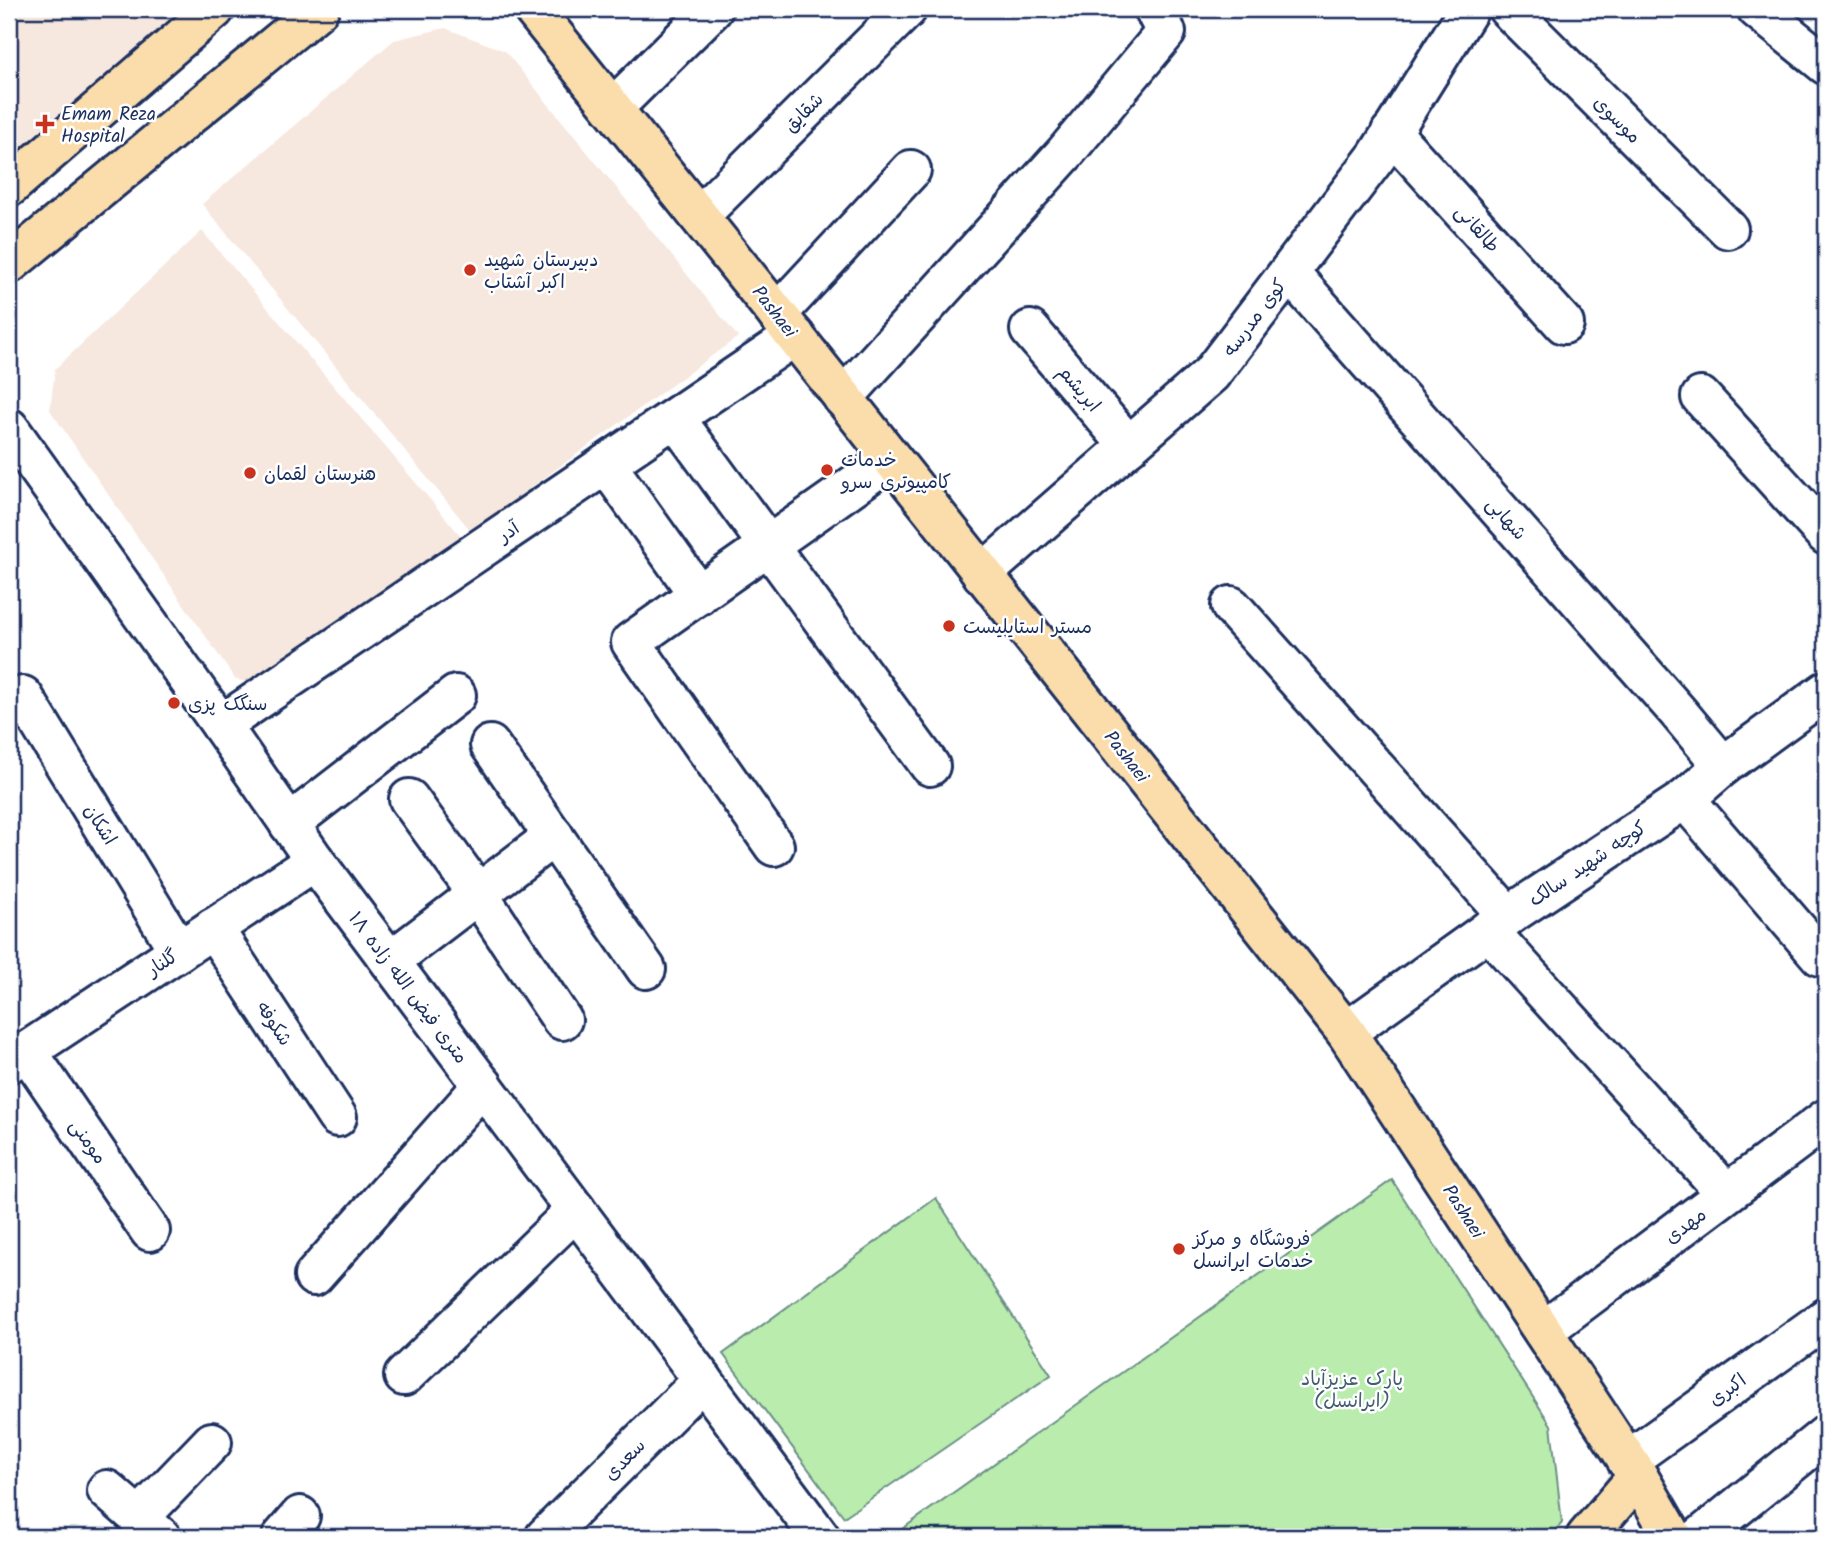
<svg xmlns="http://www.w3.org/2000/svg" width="1835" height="1546" viewBox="0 0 1835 1546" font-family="Kalam,'Playpen Sans Arabic',sans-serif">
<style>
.built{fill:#f7e8df}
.green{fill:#b9ecad;stroke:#6a8e86;stroke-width:2}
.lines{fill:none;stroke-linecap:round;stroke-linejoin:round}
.minor-casing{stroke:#1b2f5e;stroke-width:44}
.major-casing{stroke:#1b2f5e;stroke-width:44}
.minor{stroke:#fff;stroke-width:38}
.major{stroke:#faddab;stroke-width:38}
.poi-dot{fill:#c8321e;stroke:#fff;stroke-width:2.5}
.labels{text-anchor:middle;stroke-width:5;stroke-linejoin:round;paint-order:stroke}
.street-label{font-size:19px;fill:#1b2f5e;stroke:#fff}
.poi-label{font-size:19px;fill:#1b2f5e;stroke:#fff;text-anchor:start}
.park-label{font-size:19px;fill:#425e72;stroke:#fff}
</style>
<rect width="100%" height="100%" fill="#fff"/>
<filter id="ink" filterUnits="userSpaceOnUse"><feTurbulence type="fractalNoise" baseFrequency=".0143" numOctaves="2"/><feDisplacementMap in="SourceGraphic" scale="14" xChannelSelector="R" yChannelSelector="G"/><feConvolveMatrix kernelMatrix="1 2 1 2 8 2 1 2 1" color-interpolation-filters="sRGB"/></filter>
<g filter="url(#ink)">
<g class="built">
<path d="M9 9H210L9 191Z"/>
<path d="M445 28 505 51 738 337 471 531 202 204 394 40Z"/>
<path d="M202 231 461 536 260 686 235 679 50 410 55 369Z"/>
</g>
<g class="green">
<path d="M1392 1180 1551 1425 1562 1523 1550 1537H891Z"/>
<path d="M936 1198 1051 1375 844 1517 723 1354Z"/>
</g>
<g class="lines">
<defs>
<g id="minor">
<path d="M1508 9 1728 229"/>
<path d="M1757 9 1826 65"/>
<path d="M613 108 713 9"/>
<path d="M1391 132 1564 324"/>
<path d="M699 216 907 9"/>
<path d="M1289 272 1678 712 1723 766"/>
<path d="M777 314 911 170"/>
<path d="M1030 330 1129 446"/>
<path d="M1701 397 1826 535"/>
<path d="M843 398 1065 153 1166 32 1154 9"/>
<path d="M675 418 930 766"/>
<path d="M9 428 221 725 315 861 820 1537"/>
<path d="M606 464 699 595"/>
<path d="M982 574 1211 374 1377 156 1469 9"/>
<path d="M1231 606 1508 916"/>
<path d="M23 696 179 951"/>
<path d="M221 725 795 336"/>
<path d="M490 745 646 969"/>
<path d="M409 799 478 894 562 1020"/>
<path d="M1685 799 1820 956"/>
<path d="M289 824 456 695"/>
<path d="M774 846 631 642 891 459"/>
<path d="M213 928 337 1117"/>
<path d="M1488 930 1726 1193"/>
<path d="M390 961 554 836"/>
<path d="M1346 1032 1508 916 1685 799 1723 766 1826 691"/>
<path d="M27 1051 150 1231"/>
<path d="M9 1063 315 861"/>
<path d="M314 1276 483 1085"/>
<path d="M1543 1331 1826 1119"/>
<path d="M404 1376 576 1210"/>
<path d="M1627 1461 1826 1318"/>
<path d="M107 1490 161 1537"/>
<path d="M140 1517 212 1442"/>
<path d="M282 1537 300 1516"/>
<path d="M545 1537 703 1380"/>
<path d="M1700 1537 1826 1435"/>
</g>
<g id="major">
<path d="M533 9 777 314 1346 1032 1638 1476 1673 1537"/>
<path d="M9 187 215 9"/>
<path d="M9 264 319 9"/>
<path d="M1586 1537 1638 1476"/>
</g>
</defs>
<use href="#minor" class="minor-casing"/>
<use href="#major" class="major-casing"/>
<use href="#minor" class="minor"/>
<use href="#major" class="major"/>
</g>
</g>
<g class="poi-dot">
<path d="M41.5 113.5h7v7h7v7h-7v7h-7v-7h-7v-7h7z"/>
<circle cx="470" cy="270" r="7"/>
<circle cx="827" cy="470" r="7"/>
<circle cx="250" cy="473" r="7"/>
<circle cx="949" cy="626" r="7"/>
<circle cx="174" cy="703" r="7"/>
<circle cx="1179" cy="1249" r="7"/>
</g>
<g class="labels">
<g class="street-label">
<text transform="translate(803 112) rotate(-45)" y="7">شقایق</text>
<text transform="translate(1618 119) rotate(45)" y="7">موسوی</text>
<text transform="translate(1478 228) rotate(48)" y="7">طالقانی</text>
<text transform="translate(775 311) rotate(52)" y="7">Pashaei</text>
<text transform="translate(1254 317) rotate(-53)" y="7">کوی مدرسه</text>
<text transform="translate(1080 388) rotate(50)" y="7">ابریشم</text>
<text transform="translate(1507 518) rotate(48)" y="7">شهابی</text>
<text transform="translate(508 531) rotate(-34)" y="7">آدر</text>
<text transform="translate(1127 756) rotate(52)" y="7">Pashaei</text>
<text transform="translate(101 824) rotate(58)" y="7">اشکان</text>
<text transform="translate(1587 863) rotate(-34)" y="7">کوچه شهید سالک</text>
<text transform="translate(162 962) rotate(-33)" y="7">گلنار</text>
<text transform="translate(409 987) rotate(53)" y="7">۱۸ متری فیض الله زاده</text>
<text transform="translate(275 1023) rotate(57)" y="7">شکوفه</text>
<text transform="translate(89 1141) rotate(55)" y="7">مومنی</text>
<text transform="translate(1464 1211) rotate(57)" y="7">Pashaei</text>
<text transform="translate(1685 1225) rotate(-37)" y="7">مهدی</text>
<text transform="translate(1727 1389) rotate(-36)" y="7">اکبری</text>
<text transform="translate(624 1459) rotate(-45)" y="7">سعدی</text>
</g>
<g class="poi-label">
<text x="61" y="120">Emam Reza<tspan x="61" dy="22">Hospital</tspan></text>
<text x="484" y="266">دبیرستان شهید<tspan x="484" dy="22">اکبر آشتاب</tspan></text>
<text x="841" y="466">خدمات<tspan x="841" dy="22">کامپیوتری سرو</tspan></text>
<text x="264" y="480">هنرستان لقمان</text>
<text x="963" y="633">مستر استایلیست</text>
<text x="188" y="710">سنگک پزی</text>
<text x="1193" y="1245">فروشگاه و مرکز<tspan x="1193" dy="22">خدمات ایرانسل</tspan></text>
</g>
<g class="park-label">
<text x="1352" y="1385">پارک عزیزآباد<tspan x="1352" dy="22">(ایرانسل)</tspan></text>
</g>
</g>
<rect width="1835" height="1546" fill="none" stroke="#fff" stroke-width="35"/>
<rect x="18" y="18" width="1800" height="1511" fill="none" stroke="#1b2f5e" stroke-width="2.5" filter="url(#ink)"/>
</svg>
